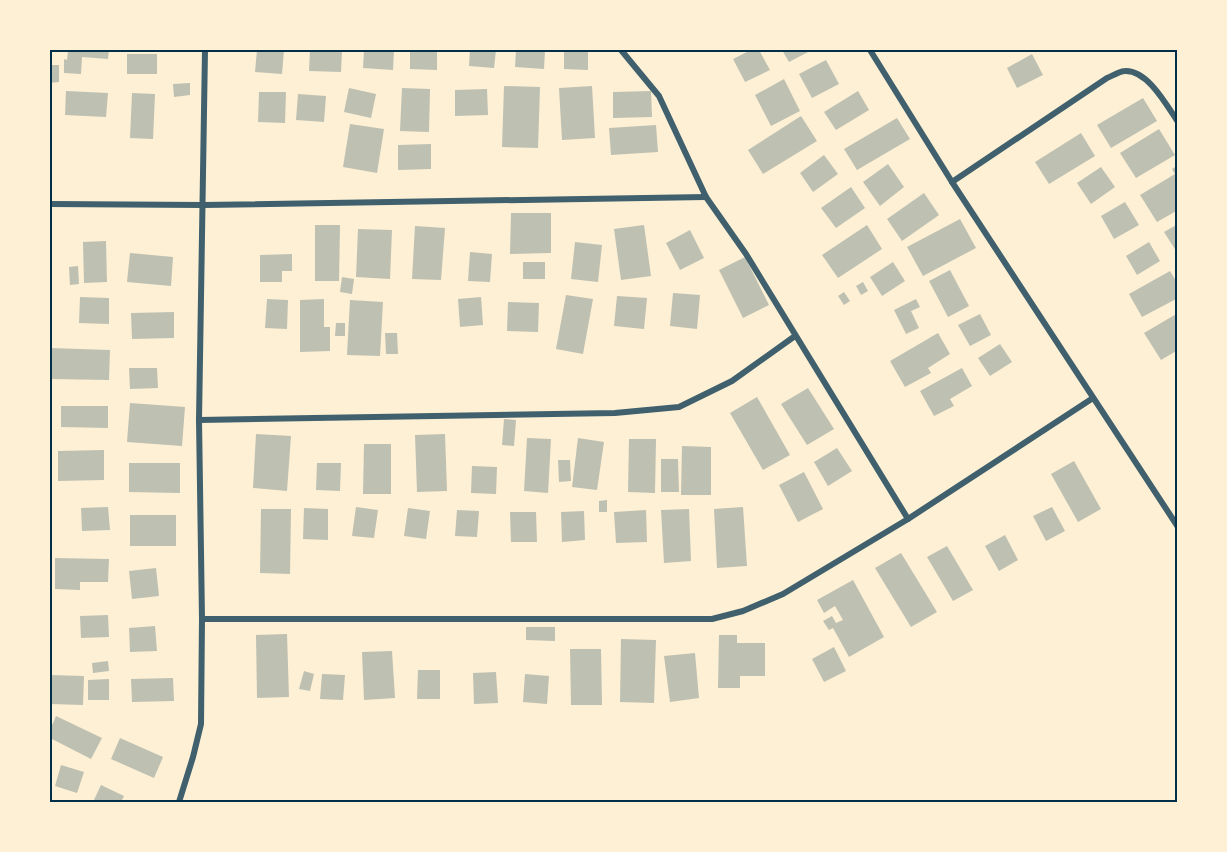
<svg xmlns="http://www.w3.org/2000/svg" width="1227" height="852" viewBox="0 0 1227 852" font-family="'Exo 2',sans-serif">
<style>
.building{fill:#bec0b2}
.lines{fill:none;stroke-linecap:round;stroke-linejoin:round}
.minor{stroke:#3f606c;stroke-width:6}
.neatline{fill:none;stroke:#003049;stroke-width:2}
</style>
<rect width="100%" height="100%" fill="#fdf0d5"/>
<g class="building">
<path d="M68 50H109L108 59 82 57 81 74 64 73V59L67 60Z"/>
<path d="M257 50H284L282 74 255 72Z"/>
<path d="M310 50H342L341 72 309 71Z"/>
<path d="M364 50H394L393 70 363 68Z"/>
<path d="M410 50H437V70L410 69Z"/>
<path d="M470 50H496L494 68 469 66Z"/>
<path d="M516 50H545L544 69 515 67Z"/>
<path d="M564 50H588V70L564 69Z"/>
<path d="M751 50H759L770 70 745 82 733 59Z"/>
<path d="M782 50H812L789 62Z"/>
<rect x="127" y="54" width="30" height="20"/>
<path d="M1032 54 1043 75 1017 88 1007 68Z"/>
<path d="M826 60 839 84 812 98 799 74Z"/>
<path d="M50 65H59V82L50 83Z"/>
<path d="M784 79 800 111 771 126 755 95Z"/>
<path d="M190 83V95L174 97 173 84Z"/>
<path d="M504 86 540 87 538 148 502 147Z"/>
<path d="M592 86 595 138 562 140 559 88Z"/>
<path d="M349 88 376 94 371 118 344 112Z"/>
<path d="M402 88 430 89 429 132 400 131Z"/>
<path d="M487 89 488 115 455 116V90Z"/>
<path d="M66 91 108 93 106 117 65 115Z"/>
<path d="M651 91 652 117 613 118V92Z"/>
<path d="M858 91 869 110 836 130 824 112Z"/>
<path d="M259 92H286L285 123 258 122Z"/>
<path d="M132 93 155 94 153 139 130 138Z"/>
<path d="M298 94 326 96 324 122 296 120Z"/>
<path d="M1143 98 1157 121 1111 148 1097 125Z"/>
<path d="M801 116 817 141 763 174 748 150Z"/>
<path d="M897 118 910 139 857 170 844 149Z"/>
<path d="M350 124 384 129 377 173 343 167Z"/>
<path d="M656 125 658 152 611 155 609 128Z"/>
<path d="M1159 129 1175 155 1136 178 1120 153Z"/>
<path d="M1081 133 1095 156 1049 184 1035 162Z"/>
<path d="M431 144V169L398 170V145Z"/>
<path d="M824 155 838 174 813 192 800 173Z"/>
<path d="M888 164 904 187 880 206 863 182Z"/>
<path d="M1178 165V210L1157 222 1140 195 1175 174 1172 169Z"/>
<path d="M1101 167 1115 187 1091 204 1077 183Z"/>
<path d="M851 187 865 208 836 228 821 208Z"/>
<path d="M924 193 939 215 902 241 887 219Z"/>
<path d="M1125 202 1139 225 1114 239 1101 216Z"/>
<path d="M511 213H551V253L510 254Z"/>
<path d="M960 219 976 248 923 276 907 247Z"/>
<path d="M1178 224V254L1164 232Z"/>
<path d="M315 225H340L339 281H315Z"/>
<path d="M644 225 651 276 621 280 614 229Z"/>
<path d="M867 225 882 249 838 278 822 255Z"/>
<path d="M415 226 445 228 441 280 412 279Z"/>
<path d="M358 229 392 230 390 279 356 277Z"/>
<path d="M690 230 704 258 680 270 666 243Z"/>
<path d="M106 241 107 282 84 283 83 242Z"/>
<path d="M575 242 602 245 598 282 571 279Z"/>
<path d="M1149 242 1160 261 1137 275 1126 256Z"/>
<path d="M470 252 492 254 490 282 468 281Z"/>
<path d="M130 253 173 257 171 286 127 282Z"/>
<path d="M292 254V271H282V282H260V255Z"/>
<path d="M745 257 769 305 743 318 719 270Z"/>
<rect x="523" y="262" width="22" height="17"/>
<path d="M893 262 905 281 882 296 870 277Z"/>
<path d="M78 266 79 284 70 285 69 267Z"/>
<path d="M950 270 969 306 948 317 929 281Z"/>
<path d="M1170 271 1178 284V298L1142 317 1129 294Z"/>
<path d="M342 277 354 279 352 294 340 292Z"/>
<path d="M863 282 868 291 861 295 856 286Z"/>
<path d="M844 292 850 301 844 305 838 296Z"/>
<path d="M673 293 700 295 697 329 670 326Z"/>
<path d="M566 295 593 299 583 354 556 349Z"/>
<path d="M617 296 647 298 644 329 614 326Z"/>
<path d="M80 297 109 298V324L79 323Z"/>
<path d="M481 297 483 325 460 327 458 299Z"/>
<path d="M267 299 288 300 287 329 265 328Z"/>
<path d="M324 299V327H330V351L300 352V300Z"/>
<path d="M916 299 920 307 911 311 919 328 906 334 894 310Z"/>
<path d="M350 300 383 302 380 356 347 355Z"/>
<path d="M508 302 539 303 538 332 507 331Z"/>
<path d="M174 312V338L132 339 131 313Z"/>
<path d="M1178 313V350L1161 360 1144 333Z"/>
<path d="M980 314 991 335 970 346 958 325Z"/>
<path d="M336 323H345V336H335Z"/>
<path d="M385 333H397L398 354H386Z"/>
<path d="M938 333 950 354 928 368 931 373 905 387 890 361Z"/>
<path d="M1000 344 1012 362 990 376 978 358Z"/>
<path d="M50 348 110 350 109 380 50 379Z"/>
<path d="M129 368H157L158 388 130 389Z"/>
<path d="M962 368 972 386 950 399 954 406 934 416 920 391Z"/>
<path d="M808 388 834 429 807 445 781 404Z"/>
<path d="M757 397 790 455 763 470 730 413Z"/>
<path d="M130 403 185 407 182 446 127 442Z"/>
<path d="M61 406H108V428L61 427Z"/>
<path d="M504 419 516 420 514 446 502 445Z"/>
<path d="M256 434 291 436 287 491 253 488Z"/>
<path d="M445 434 447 491 417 492 415 435Z"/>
<path d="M527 438 551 439 548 493 524 491Z"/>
<path d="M578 438 604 442 597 490 572 487Z"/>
<path d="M629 439H656L655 493 628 492Z"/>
<path d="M364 444H391V494H363Z"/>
<path d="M682 446 711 447V495H681Z"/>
<path d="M837 448 852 471 828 486 814 462Z"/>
<path d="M104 450V480L58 481V451Z"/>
<path d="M661 459H678L679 492H661Z"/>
<path d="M558 460H570L571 481 559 482Z"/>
<path d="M1074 461 1101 509 1078 522 1051 474Z"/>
<path d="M129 463H180V493L129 492Z"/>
<path d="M317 463H341L340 491 316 490Z"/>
<path d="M472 466 497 467 496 494 471 493Z"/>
<path d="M804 472 823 509 798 522 779 485Z"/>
<path d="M607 500V512H599V501Z"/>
<path d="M108 507 110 530 82 531 81 508Z"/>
<path d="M356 507 378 510 374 538 352 536Z"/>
<path d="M743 507 747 566 717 568 714 509Z"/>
<path d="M1052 507 1065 531 1046 541 1033 516Z"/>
<path d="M304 508 328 509V540L303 539Z"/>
<path d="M408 508 430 511 426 539 404 536Z"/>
<path d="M261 509H291L290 574 260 573Z"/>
<path d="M689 509 691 561 664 563 661 510Z"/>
<path d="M457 510 479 511 477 537 455 536Z"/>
<path d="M646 510 647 542 616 543 614 512Z"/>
<path d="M584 511 585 540 562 542 561 512Z"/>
<path d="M510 512H536L537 542H511Z"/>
<rect x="130" y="515" width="46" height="31"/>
<path d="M1005 535 1018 560 999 571 985 546Z"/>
<path d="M947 546 973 590 953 601 927 557Z"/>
<path d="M901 553 937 612 911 627 875 568Z"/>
<path d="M55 558 109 559 108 582H80V590L55 589Z"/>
<path d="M156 568 159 596 132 599 129 571Z"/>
<path d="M853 580 884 637 849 657 833 628 829 630 823 621 832 616 836 623 843 620 835 606 824 613 817 600Z"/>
<path d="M108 615 109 637 81 638 80 616Z"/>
<path d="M155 626 157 651 130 652 129 628Z"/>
<path d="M526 627H555V641L526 640Z"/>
<path d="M287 634 289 697 257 698 256 635Z"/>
<path d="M719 635H737V643H765V676H740V688H718Z"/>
<path d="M621 639 656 640 654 703 620 702Z"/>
<path d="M834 647 846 671 824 682 812 659Z"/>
<path d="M570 649H601L602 705H571Z"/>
<path d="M392 651 395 698 364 700 362 652Z"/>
<path d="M695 653 699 698 670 702 664 656Z"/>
<path d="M108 661 109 671 93 673 92 663Z"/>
<path d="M418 670H440V699H417Z"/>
<path d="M304 671 314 674 310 691 299 689Z"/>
<path d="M496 672 498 703 474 704 473 673Z"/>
<path d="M322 674 345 675 343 700 320 699Z"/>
<path d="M525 674 549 676 547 704 523 702Z"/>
<path d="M50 675 84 676 83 705 50 704Z"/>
<path d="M173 678 174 701 132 702 131 679Z"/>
<path d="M109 679V700H88V680Z"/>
<path d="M56 716 102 738 91 759 50 738V730Z"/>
<path d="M120 738 163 757 154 778 111 759Z"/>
<path d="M61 765 84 772 77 793 55 786Z"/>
<path d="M101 785 124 796 121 802H93Z"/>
</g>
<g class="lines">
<g class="minor">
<path d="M621 50 659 96 706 197 746 254 908 519"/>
<path d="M870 50 952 182 1178 527"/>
<path d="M952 182 1107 78C1112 76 1120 71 1125 71 1148 70 1167 106 1178 122"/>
<path d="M50 204 203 205 706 197"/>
<path d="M199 420 615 413 679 407 732 381 795 336"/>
<path d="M202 619H712L743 611 783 594 908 519 1093 398"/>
<path d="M179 802 193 757 201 724 202 619 199 420 205 50"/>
</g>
</g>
<rect width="1227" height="852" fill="none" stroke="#fdf0d5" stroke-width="102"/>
<rect x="51" y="51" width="1125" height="750" class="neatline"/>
</svg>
